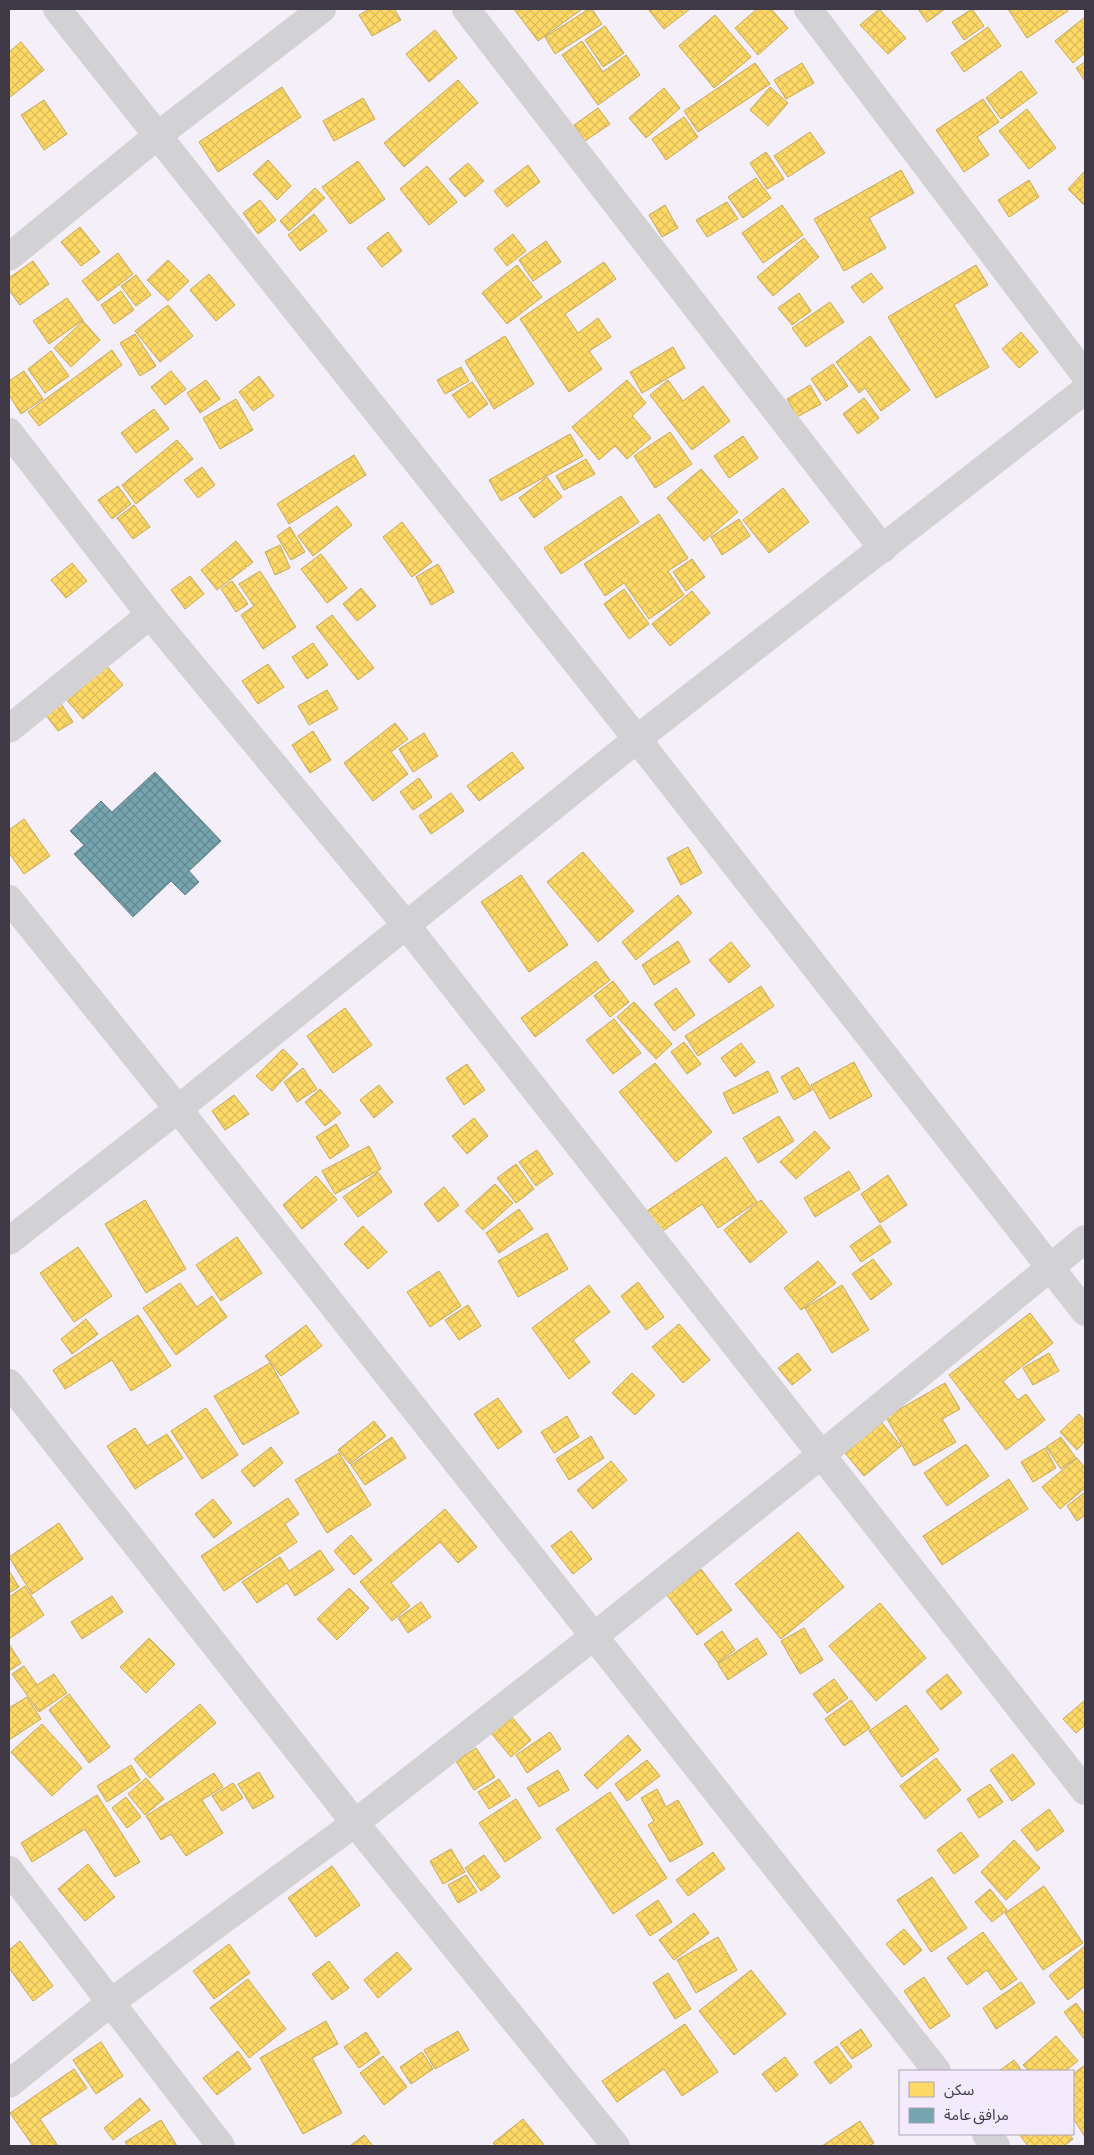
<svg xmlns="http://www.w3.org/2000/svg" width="1094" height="2155" viewBox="0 0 1094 2155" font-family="'Asap Condensed','Noto Sans Arabic',sans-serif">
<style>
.homes{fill:url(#homes-cross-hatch);stroke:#c5a95c}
.public{fill:url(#public-cross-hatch);stroke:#66858f}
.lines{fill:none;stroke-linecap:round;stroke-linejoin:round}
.street{stroke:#d2d1d4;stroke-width:28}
</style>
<defs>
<pattern id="homes-cross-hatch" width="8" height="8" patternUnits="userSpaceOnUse" patternTransform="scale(1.25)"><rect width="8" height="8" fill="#ffd966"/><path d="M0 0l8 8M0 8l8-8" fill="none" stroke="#dcbb5a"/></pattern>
<pattern id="public-cross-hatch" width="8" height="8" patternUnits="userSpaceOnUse" patternTransform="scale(1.25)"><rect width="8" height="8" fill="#76a5af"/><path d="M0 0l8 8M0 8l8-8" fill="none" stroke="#628790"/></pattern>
</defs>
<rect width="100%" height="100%" fill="#f4eff9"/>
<g class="homes">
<path d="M370 9H394L401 20 372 36 359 15Z"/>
<path d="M514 9H582L538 41Z"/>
<path d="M589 9H592L602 24 555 54 545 37Z"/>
<path d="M648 9H690L664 29Z"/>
<path d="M757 9H771L788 28 758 55 735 28Z"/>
<path d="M879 9 906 38 888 54 860 25Z"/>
<path d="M918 9H945L927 22Z"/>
<path d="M972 9 984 26 964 40 952 22Z"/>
<path d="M1008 9H1066L1068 11 1027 38Z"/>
<path d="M715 15 751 57 714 88 679 46Z"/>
<path d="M1085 17V53L1073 63 1055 41Z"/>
<path d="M605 26 624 53 603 67 585 40Z"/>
<path d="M988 27 1001 46 964 72 951 53Z"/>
<path d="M435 30 457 58 429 82 406 54Z"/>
<path d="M582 41 603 72 626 55 640 75 598 105 562 55Z"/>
<path d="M21 42 44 70 9 98V52Z"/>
<path d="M1085 62V81L1076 68Z"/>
<path d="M755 63 770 84 698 132 684 111Z"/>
<path d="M802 63 814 83 786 99 774 80Z"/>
<path d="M1021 71 1037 93 1001 119 986 98Z"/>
<path d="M458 80 478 103 404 167 384 143Z"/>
<path d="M282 87 301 117 218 172 199 142Z"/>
<path d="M770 87 788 103 768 126 750 110Z"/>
<path d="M664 88 680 108 646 138 629 118Z"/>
<path d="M363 98 375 119 334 141 323 121Z"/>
<path d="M983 99 999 122 977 137 989 155 964 172 936 130Z"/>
<path d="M44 100 67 134 44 150 21 115Z"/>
<path d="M598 108 610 124 585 141 574 125Z"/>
<path d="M1027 109 1056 148 1029 169 999 131Z"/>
<path d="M684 117 698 137 666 160 652 139Z"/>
<path d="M810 132 825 153 788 177 774 156Z"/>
<path d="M766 152 784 179 767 189 750 163Z"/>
<path d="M268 160 291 186 277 200 253 174Z"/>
<path d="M358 161 385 199 350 224 322 187Z"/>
<path d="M468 163 484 181 465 197 449 179Z"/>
<path d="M528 165 540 182 507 207 494 191Z"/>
<path d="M427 166 457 202 429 225 400 189Z"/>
<path d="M901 170 914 193 869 218 886 248 844 271 814 219Z"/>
<path d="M1085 171V206L1068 189Z"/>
<path d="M756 178 771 198 743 218 728 197Z"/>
<path d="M1029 180 1039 197 1009 217 998 200Z"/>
<path d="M315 188 325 198 289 231 280 221Z"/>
<path d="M260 200 276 220 258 234 243 213Z"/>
<path d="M727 202 738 219 707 237 696 220Z"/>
<path d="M665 205 678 228 662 237 649 215Z"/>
<path d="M782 205 803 235 763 263 742 233Z"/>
<path d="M314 214 327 231 300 251 288 235Z"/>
<path d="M80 227 100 252 81 266 61 242Z"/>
<path d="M388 232 402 251 382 267 367 248Z"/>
<path d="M513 234 526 251 507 266 494 249Z"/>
<path d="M804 238 819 257 773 296 757 277Z"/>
<path d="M546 241 561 262 533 281 519 260Z"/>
<path d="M118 253 133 274 98 301 82 281Z"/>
<path d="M168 260 189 281 168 301 147 280Z"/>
<path d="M33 261 49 284 20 305 9 290V278Z"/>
<path d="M604 262 616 279 565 314 578 333 598 318 611 337 589 351 602 369 569 392 520 319Z"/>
<path d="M517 265 542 297 507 324 482 293Z"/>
<path d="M976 265 988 285 954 305 989 367 936 398 888 317Z"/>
<path d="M871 273 883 288 863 303 851 287Z"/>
<path d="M209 274 235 305 216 321 190 290Z"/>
<path d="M136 275 151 295 136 306 121 286Z"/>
<path d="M121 291 134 310 114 324 101 305Z"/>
<path d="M799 293 811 311 792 325 778 308Z"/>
<path d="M67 298 83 320 49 344 33 321Z"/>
<path d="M830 302 844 322 806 347 792 328Z"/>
<path d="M168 305 193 336 160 362 135 331Z"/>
<path d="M83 321 100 340 71 367 54 348Z"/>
<path d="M1021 332 1038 352 1019 368 1002 349Z"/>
<path d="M135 334 156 366 140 376 120 343Z"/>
<path d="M505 336 534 384 494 409 465 361Z"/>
<path d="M870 336 910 390 881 411 865 388 859 393 836 362Z"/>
<path d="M673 347 685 368 642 393 630 372Z"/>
<path d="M112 350 122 365 39 426 28 412Z"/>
<path d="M51 351 69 376 45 393 28 369Z"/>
<path d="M833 364 848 386 826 401 811 379Z"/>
<path d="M461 367 469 381 445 394 437 380Z"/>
<path d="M24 371 43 399 21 414 9 395V381Z"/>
<path d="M171 371 186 389 165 405 151 387Z"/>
<path d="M259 376 274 396 253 411 239 392Z"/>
<path d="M206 380 220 399 200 413 187 393Z"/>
<path d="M627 380 646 403 632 416 651 438 627 459 615 446 599 460 572 427Z"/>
<path d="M668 380 683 401 703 386 730 421 692 450 650 395Z"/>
<path d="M472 382 488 404 469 418 452 395Z"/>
<path d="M810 385 821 404 797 417 787 399Z"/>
<path d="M864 398 879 418 858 434 843 414Z"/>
<path d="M236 399 253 430 220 449 203 418Z"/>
<path d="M154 409 169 429 136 453 121 433Z"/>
<path d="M670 432 692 464 655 488 634 456Z"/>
<path d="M570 434 583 456 501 501 489 480Z"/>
<path d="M743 436 758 458 729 478 714 456Z"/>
<path d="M177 440 193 459 136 504 122 485Z"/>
<path d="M354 455 366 475 289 524 277 504Z"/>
<path d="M586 459 595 474 564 490 556 476Z"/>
<path d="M202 467 215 485 198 498 184 480Z"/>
<path d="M701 469 738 512 704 541 667 498Z"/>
<path d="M547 477 562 497 534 518 519 498Z"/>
<path d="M118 486 131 504 112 519 98 500Z"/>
<path d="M783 488 809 522 769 553 743 520Z"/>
<path d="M621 496 639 522 561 574 544 548Z"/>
<path d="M134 505 150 527 133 539 117 518Z"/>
<path d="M337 506 352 525 313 556 298 536Z"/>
<path d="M659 514 688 558 668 571 684 595 649 619 624 583 605 596 584 564Z"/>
<path d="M739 519 750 536 722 555 711 537Z"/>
<path d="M402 522 432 562 412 577 383 537Z"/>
<path d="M290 527 305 552 291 560 277 536Z"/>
<path d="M236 541 253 562 217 590 201 570Z"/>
<path d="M280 545 290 568 275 575 265 552Z"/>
<path d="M321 554 347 588 327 603 301 569Z"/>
<path d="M692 559 705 577 686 591 673 572Z"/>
<path d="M72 563 87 581 66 598 51 580Z"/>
<path d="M438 564 454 592 431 605 416 577Z"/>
<path d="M260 571 296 627 263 649 241 615 254 606 239 584Z"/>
<path d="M190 576 204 594 185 609 171 590Z"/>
<path d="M232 581 248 604 236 612 221 589Z"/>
<path d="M361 588 376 606 357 621 343 604Z"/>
<path d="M624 589 649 624 629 639 604 604Z"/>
<path d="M692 591 710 613 670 646 652 624Z"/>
<path d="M332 615 374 668 358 680 316 627Z"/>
<path d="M313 643 328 665 307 679 292 657Z"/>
<path d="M105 664 123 685 83 719 65 698Z"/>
<path d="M268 664 284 687 258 704 242 681Z"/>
<path d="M327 690 338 709 309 725 298 706Z"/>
<path d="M58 699 73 722 58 731 42 710Z"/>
<path d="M395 723 408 739 391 752 408 774 373 801 344 763Z"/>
<path d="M313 731 331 760 310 773 292 745Z"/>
<path d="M424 733 438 756 413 772 399 749Z"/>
<path d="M512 752 524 768 479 801 467 786Z"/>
<path d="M419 778 432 797 413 810 400 792Z"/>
<path d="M451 793 464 811 431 834 419 816Z"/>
<path d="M24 819 50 856 24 874 9 853V830Z"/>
<path d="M688 847 702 873 681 885 667 858Z"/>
<path d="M583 852 634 911 598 942 547 882Z"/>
<path d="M521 875 568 945 529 972 481 902Z"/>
<path d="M678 895 692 913 636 960 622 942Z"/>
<path d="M678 941 690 962 654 985 642 965Z"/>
<path d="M731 942 750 966 729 983 709 960Z"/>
<path d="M596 961 610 980 535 1037 521 1018Z"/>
<path d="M613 981 629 1002 610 1017 594 996Z"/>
<path d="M761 986 774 1006 698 1056 685 1036Z"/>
<path d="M676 988 695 1015 674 1031 654 1004Z"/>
<path d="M634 1002 672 1044 656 1059 617 1017Z"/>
<path d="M345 1008 372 1045 333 1073 307 1036Z"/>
<path d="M614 1019 641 1053 613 1074 586 1040Z"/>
<path d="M684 1042 701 1064 687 1074 671 1052Z"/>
<path d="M741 1043 755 1062 735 1077 721 1058Z"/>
<path d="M283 1049 298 1064 272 1091 256 1076Z"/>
<path d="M854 1062 872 1096 830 1119 811 1085Z"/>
<path d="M655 1063 712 1132 676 1162 619 1092Z"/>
<path d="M467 1064 485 1090 464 1105 446 1078Z"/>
<path d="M798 1067 812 1090 794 1100 781 1077Z"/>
<path d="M303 1068 317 1089 297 1102 284 1082Z"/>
<path d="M768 1071 778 1092 733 1114 723 1093Z"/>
<path d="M379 1085 393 1102 374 1118 360 1100Z"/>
<path d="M320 1089 341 1113 325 1126 305 1102Z"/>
<path d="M234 1095 249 1114 225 1130 212 1111Z"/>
<path d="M779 1116 794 1141 758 1163 743 1138Z"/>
<path d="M474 1118 488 1136 467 1154 452 1136Z"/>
<path d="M336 1124 349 1146 330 1159 316 1137Z"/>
<path d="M815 1131 830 1148 796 1179 780 1162Z"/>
<path d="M369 1146 381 1169 335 1194 322 1171Z"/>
<path d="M537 1150 553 1174 536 1186 519 1162Z"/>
<path d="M726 1157 757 1202 718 1228 702 1204 654 1237 641 1215Z"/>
<path d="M516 1164 534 1189 516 1203 497 1178Z"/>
<path d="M849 1171 860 1189 815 1217 804 1198Z"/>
<path d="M378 1172 392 1192 358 1217 343 1197Z"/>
<path d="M888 1175 907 1205 880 1223 861 1194Z"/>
<path d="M316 1176 337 1200 302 1229 283 1205Z"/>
<path d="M495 1184 513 1203 483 1230 465 1211Z"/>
<path d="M444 1187 459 1205 438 1222 424 1204Z"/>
<path d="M145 1200 186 1269 146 1293 105 1224Z"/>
<path d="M761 1200 787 1232 750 1263 724 1230Z"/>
<path d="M519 1209 533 1229 499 1253 486 1233Z"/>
<path d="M880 1225 891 1242 861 1262 850 1246Z"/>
<path d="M363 1226 387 1252 368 1269 344 1244Z"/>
<path d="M547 1233 568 1269 518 1297 498 1261Z"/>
<path d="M237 1237 262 1273 221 1301 196 1265Z"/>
<path d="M78 1247 112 1296 74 1322 40 1273Z"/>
<path d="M873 1259 892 1284 871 1300 852 1274Z"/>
<path d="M818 1261 836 1283 801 1310 784 1288Z"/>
<path d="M439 1271 461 1306 430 1327 407 1292Z"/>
<path d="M638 1282 664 1317 646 1330 621 1296Z"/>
<path d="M180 1283 197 1307 212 1296 227 1317 176 1355 143 1308Z"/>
<path d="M589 1285 610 1312 573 1340 590 1362 569 1379 532 1328Z"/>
<path d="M842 1285 869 1330 832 1353 805 1308Z"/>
<path d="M468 1305 481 1326 459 1340 445 1320Z"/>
<path d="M1030 1313 1053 1343 1003 1381 1018 1400 1026 1394 1045 1420 1006 1450 949 1375Z"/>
<path d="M138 1315 171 1366 131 1391 112 1360 65 1389 53 1370Z"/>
<path d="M86 1319 98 1334 72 1354 61 1339Z"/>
<path d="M679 1324 710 1360 683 1383 652 1347Z"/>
<path d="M306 1325 322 1346 281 1376 265 1356Z"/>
<path d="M798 1353 811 1370 792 1385 778 1368Z"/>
<path d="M1049 1353 1059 1371 1033 1385 1023 1368Z"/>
<path d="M270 1363 299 1413 243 1445 214 1396Z"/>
<path d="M632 1373 655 1395 635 1415 612 1393Z"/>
<path d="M945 1383 960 1409 942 1419 956 1442 914 1466 886 1417Z"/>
<path d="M498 1398 522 1432 498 1449 474 1414Z"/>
<path d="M206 1408 238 1455 202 1479 171 1431Z"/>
<path d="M1079 1414 1085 1421V1441L1077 1450 1060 1432Z"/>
<path d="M567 1416 579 1437 554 1453 541 1432Z"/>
<path d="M374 1421 386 1436 350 1464 338 1450Z"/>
<path d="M882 1423 901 1446 864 1476 845 1453Z"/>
<path d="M135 1428 147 1446 167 1434 183 1458 135 1489 107 1446Z"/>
<path d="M591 1436 604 1458 569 1480 556 1459Z"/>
<path d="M392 1437 406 1458 365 1485 351 1465Z"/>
<path d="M1061 1437 1076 1458 1061 1469 1046 1447Z"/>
<path d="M966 1444 989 1476 947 1506 924 1473Z"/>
<path d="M271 1447 283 1463 254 1487 241 1471Z"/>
<path d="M1045 1448 1056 1468 1033 1482 1021 1462Z"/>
<path d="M339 1453 371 1505 327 1533 295 1480Z"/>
<path d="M1077 1458 1085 1468V1488L1060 1509 1042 1487Z"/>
<path d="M611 1461 627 1480 593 1509 577 1490Z"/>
<path d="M1009 1479 1028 1509 942 1565 923 1536Z"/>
<path d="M1085 1492V1515L1077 1521 1067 1506Z"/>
<path d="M288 1498 299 1514 285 1524 297 1542 224 1591 201 1556Z"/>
<path d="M213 1499 232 1523 214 1538 195 1514Z"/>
<path d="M445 1509 477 1547 458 1563 440 1542 391 1583 410 1606 392 1621 360 1582Z"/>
<path d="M59 1523 83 1559 32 1594 9 1557Z"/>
<path d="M571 1531 592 1559 573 1574 551 1546Z"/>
<path d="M798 1532 844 1587 781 1639 735 1584Z"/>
<path d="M351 1535 372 1560 354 1575 334 1551Z"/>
<path d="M320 1550 334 1570 295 1596 287 1583 257 1603 242 1582 280 1557 289 1571Z"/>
<path d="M701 1569 732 1610 697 1635 667 1595Z"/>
<path d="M9 1571 19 1587 9 1593Z"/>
<path d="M25 1586 44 1615 9 1639V1597Z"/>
<path d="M349 1588 369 1608 337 1640 317 1619Z"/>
<path d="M112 1596 123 1612 82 1639 71 1622Z"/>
<path d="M421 1602 431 1617 408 1633 398 1618Z"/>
<path d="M880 1603 926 1658 876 1701 829 1646Z"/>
<path d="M804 1628 823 1660 800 1674 781 1641Z"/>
<path d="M722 1631 735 1650 718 1663 704 1644Z"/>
<path d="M149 1638 175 1664 146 1693 120 1667Z"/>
<path d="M757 1638 767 1654 728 1680 718 1664Z"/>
<path d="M9 1644 21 1663 9 1671Z"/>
<path d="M24 1666 37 1685 54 1674 67 1693 39 1712 12 1674Z"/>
<path d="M947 1674 962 1693 941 1710 926 1691Z"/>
<path d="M834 1679 848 1698 827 1713 813 1694Z"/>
<path d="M69 1694 110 1747 89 1763 49 1710Z"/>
<path d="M27 1697 41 1719 9 1740V1708Z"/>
<path d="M851 1700 870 1728 844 1746 825 1719Z"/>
<path d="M1085 1700V1725L1076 1733 1063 1719Z"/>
<path d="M200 1704 216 1723 150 1778 134 1759Z"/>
<path d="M906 1705 939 1750 902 1777 869 1731Z"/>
<path d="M511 1716 531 1740 511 1757 491 1733Z"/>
<path d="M42 1724 82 1768 52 1796 11 1752Z"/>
<path d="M550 1732 561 1749 527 1773 516 1755Z"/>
<path d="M628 1735 641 1750 597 1789 584 1775Z"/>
<path d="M476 1748 495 1777 474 1790 456 1761Z"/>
<path d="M1013 1754 1035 1784 1012 1801 990 1770Z"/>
<path d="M936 1758 961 1790 925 1819 900 1786Z"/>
<path d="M647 1760 660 1776 627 1801 615 1784Z"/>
<path d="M131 1765 140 1780 107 1802 97 1786Z"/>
<path d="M558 1770 569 1790 539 1807 527 1788Z"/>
<path d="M259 1772 274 1797 253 1809 238 1784Z"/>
<path d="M214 1773 223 1787 202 1800 223 1833 186 1856 171 1834 161 1840 146 1816Z"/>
<path d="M146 1778 164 1799 145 1815 128 1794Z"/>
<path d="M499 1779 510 1796 489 1809 478 1792Z"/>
<path d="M233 1783 243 1798 222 1811 212 1796Z"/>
<path d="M990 1784 1003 1802 979 1818 967 1799Z"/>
<path d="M657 1789 666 1807 678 1800 703 1844 670 1862 648 1825 654 1821 641 1798Z"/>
<path d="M610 1792 667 1878 613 1914 556 1829Z"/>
<path d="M97 1795 140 1862 115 1877 85 1829 32 1862 21 1843Z"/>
<path d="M126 1797 141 1817 127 1828 112 1808Z"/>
<path d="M516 1799 541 1838 505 1862 479 1823Z"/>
<path d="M1049 1809 1064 1831 1037 1851 1021 1830Z"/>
<path d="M961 1832 979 1856 954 1874 937 1850Z"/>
<path d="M1014 1840 1040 1868 1006 1900 981 1872Z"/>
<path d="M451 1849 465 1872 443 1884 430 1861Z"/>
<path d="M713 1852 725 1869 688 1896 676 1880Z"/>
<path d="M484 1855 500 1877 481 1891 465 1868Z"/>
<path d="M88 1864 115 1897 85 1921 58 1889Z"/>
<path d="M332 1866 360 1905 316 1937 288 1898Z"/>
<path d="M466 1875 477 1892 458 1903 448 1885Z"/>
<path d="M932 1877 967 1928 931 1952 897 1900Z"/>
<path d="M1044 1886 1083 1943 1043 1970 1005 1913Z"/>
<path d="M990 1889 1007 1910 992 1922 975 1902Z"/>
<path d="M658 1900 672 1922 650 1936 636 1915Z"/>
<path d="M694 1913 709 1933 674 1960 659 1940Z"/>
<path d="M904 1929 922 1950 904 1965 886 1944Z"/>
<path d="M983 1932 1017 1979 1001 1990 987 1970 967 1985 947 1958Z"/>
<path d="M718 1937 737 1970 696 1993 677 1960Z"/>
<path d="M20 1941 53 1986 33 2001 9 1968V1950Z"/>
<path d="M229 1944 250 1973 214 1999 193 1971Z"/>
<path d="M1085 1946V1986L1068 2000 1049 1976Z"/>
<path d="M397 1952 412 1969 378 1998 364 1980Z"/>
<path d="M329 1961 349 1988 332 2000 312 1974Z"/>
<path d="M751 1970 786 2014 734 2055 699 2011Z"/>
<path d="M668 1973 691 2009 675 2019 653 1983Z"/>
<path d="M924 1977 950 2016 930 2029 904 1991Z"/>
<path d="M248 1979 286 2029 249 2058 210 2008Z"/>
<path d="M1021 1982 1035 2003 996 2029 983 2008Z"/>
<path d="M1076 2003 1085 2015V2040L1064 2012Z"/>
<path d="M326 2021 338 2044 312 2058 342 2113 303 2134 260 2058Z"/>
<path d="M685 2024 718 2072 682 2096 664 2069 617 2102 602 2081Z"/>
<path d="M861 2029 872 2046 852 2059 840 2043Z"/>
<path d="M458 2031 469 2050 435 2069 424 2050Z"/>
<path d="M366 2032 380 2053 359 2068 344 2047Z"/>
<path d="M1056 2036 1078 2061 1065 2071H1029L1023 2065Z"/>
<path d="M101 2042 123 2076 96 2094 73 2060Z"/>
<path d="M837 2046 852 2067 830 2084 814 2062Z"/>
<path d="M238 2051 251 2069 217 2095 203 2078Z"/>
<path d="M422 2052 433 2069 411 2084 400 2067Z"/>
<path d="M383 2056 407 2087 384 2105 360 2073Z"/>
<path d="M785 2057 798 2075 776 2092 762 2074Z"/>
<path d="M1014 2060 1022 2071H999Z"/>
<path d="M1085 2065V2137L1073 2118V2074Z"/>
<path d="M74 2069 87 2088 40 2119 58 2146H33L10 2113Z"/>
<path d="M140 2098 150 2110 113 2140 104 2128Z"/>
<path d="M523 2119 545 2146H496L493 2143Z"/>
<path d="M161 2120 177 2146H128L125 2142Z"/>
<path d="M860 2121 874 2143 869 2146H822Z"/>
<path d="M1019 2134H1069L1073 2139 1064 2146H1028Z"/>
<path d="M364 2135 373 2146H350Z"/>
</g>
<path class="public" d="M155 772 221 841 189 871 199 882 185 895 171 881 133 917 74 854 84 845 70 831 101 801 112 812Z"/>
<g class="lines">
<g class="street">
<path d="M57 9 637 739 1085 1312"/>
<path d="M466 9 883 549"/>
<path d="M808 9 1085 375"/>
<path d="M9 257 157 136 322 9"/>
<path d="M9 432 150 615 406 925 1085 1791"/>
<path d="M9 729 150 615"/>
<path d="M9 899 178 1109 937 2071"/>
<path d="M9 1241 178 1109 637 739 1085 390"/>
<path d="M9 1383 355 1823 616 2146"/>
<path d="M9 1870 221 2146"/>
<path d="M9 2084 110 2003 355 1823 593 1637 821 1455 1085 1239"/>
<path d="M986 2134 996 2146"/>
</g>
</g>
<rect width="1094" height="2155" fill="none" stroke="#3f3945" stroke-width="20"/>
<rect x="899" y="2070" width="175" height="65" fill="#f3ebfd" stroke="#aba4b3"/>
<rect x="909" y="2082" width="25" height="15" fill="#ffd966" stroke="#aba4b3"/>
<text x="944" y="2095" font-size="15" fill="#3f3945">سكن</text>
<rect x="909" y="2108" width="25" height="15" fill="#76a5af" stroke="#aba4b3"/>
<text x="944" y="2120" font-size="15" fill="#3f3945">مرافق عامة</text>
</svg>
